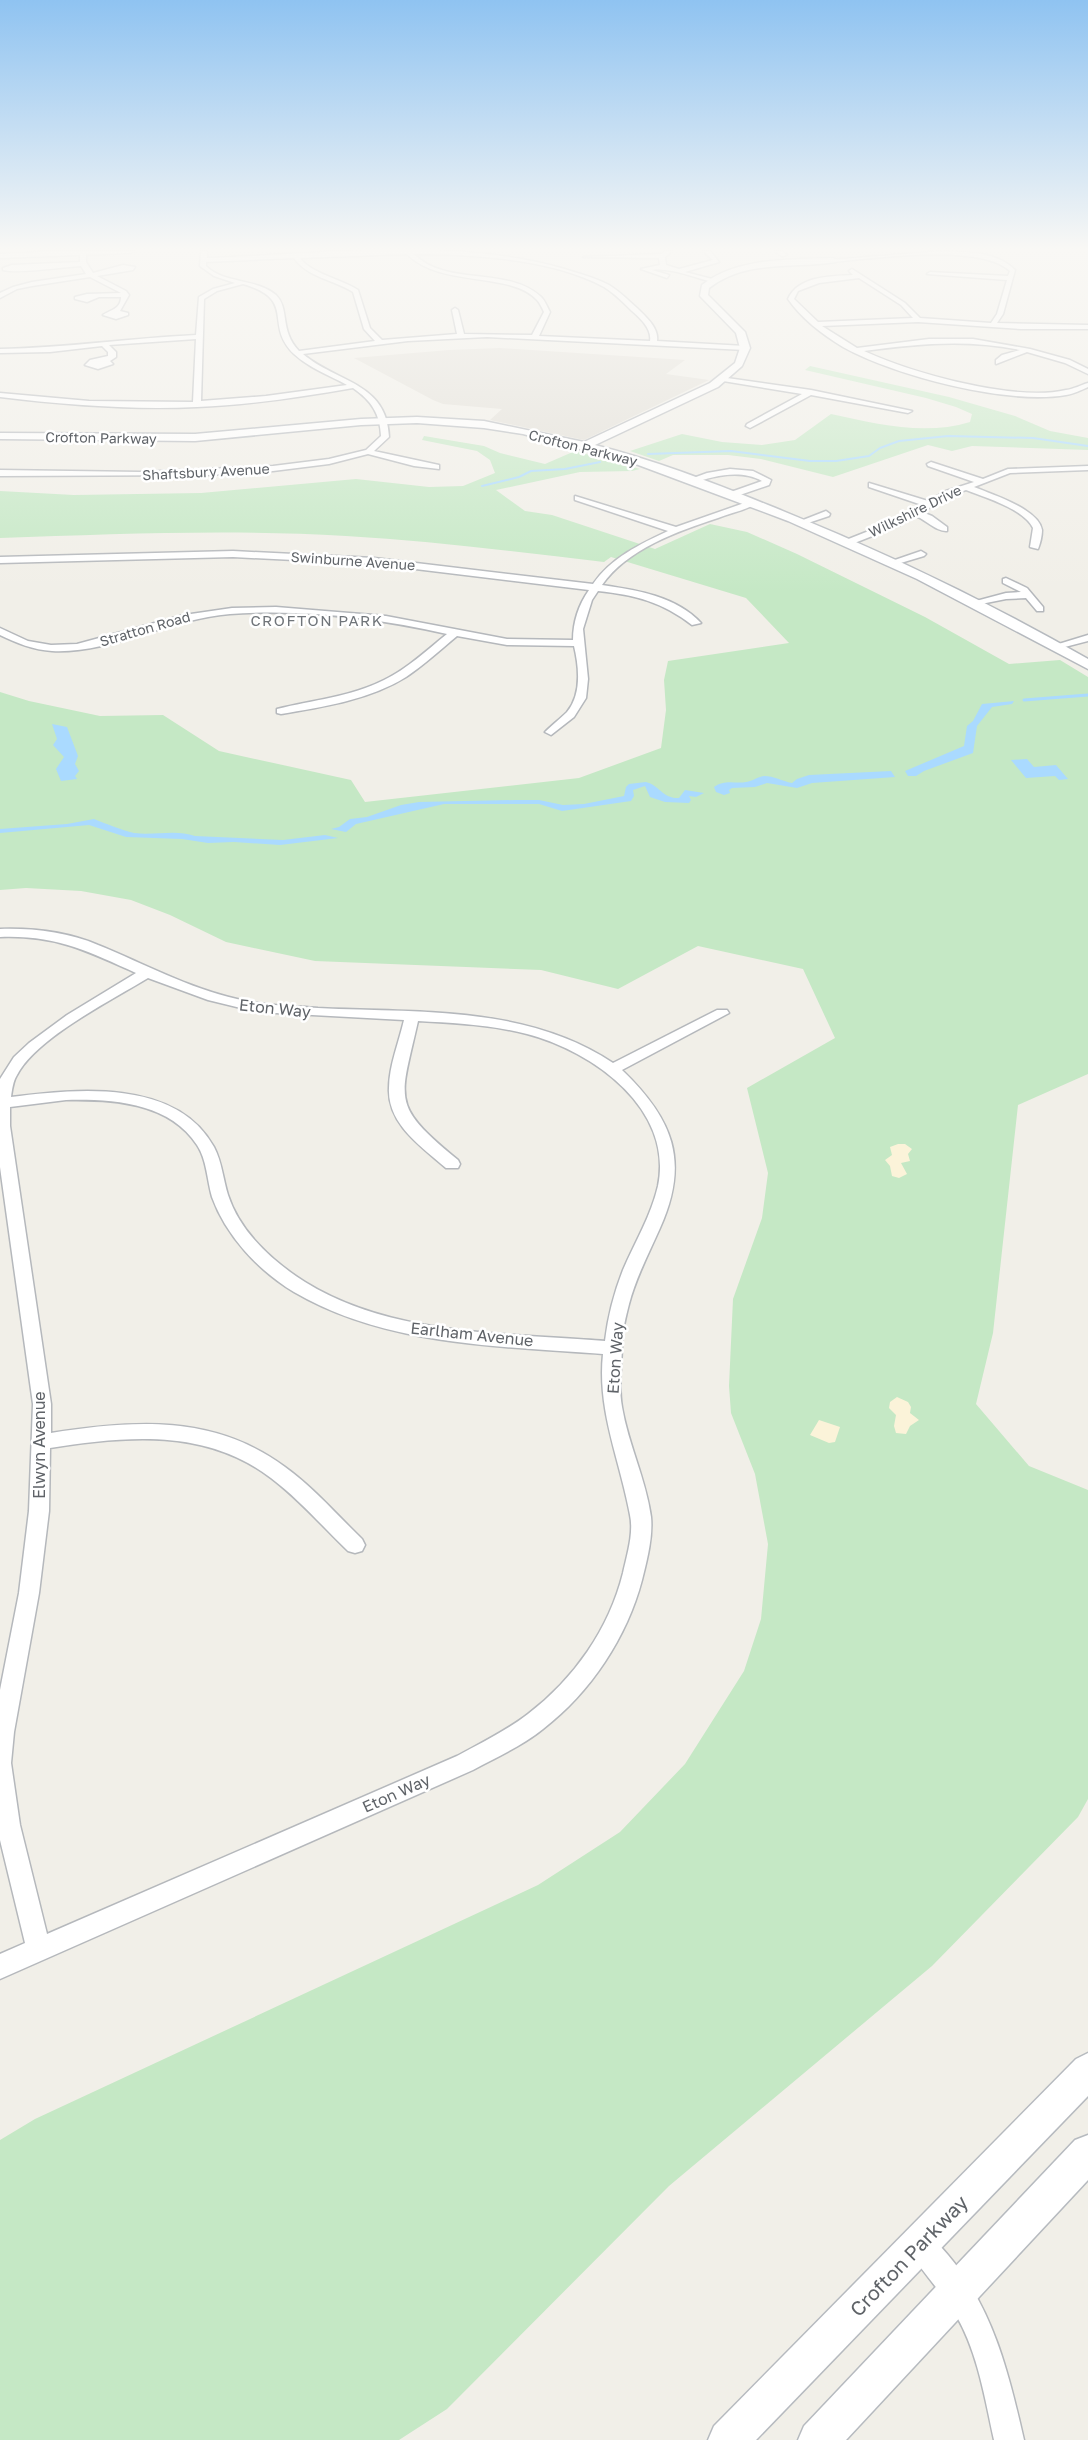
<svg xmlns="http://www.w3.org/2000/svg" width="1088" height="2440" viewBox="0 0 1088 2440" font-family="'Golos Text',sans-serif">
<style>
.education{fill:#e1ded6}
.green{fill:#c5e8c5}
.sand{fill:#fbf3d9}
.water{fill:#aadaff}
.lines{fill:none;stroke-linecap:round;stroke-linejoin:round}
.stream-far1{stroke:#aadaff;stroke-width:2}
.stream{stroke:#aadaff;stroke-width:3}
.street-casing{stroke:#b5b8bc;stroke-width:3}
.secondary-casing{stroke:#b6babf;stroke-width:3}
.street{fill:#fff;fill-rule:evenodd}
.secondary{fill:#fff;fill-rule:evenodd}
.labels{text-anchor:middle;stroke-width:5;stroke-linejoin:round;paint-order:stroke}
.far-street-label{font-size:14px;fill:#5f6368;stroke:#fff}
.far-neighbourhood-label{font-size:15px;letter-spacing:1.5px;fill:#70757a;stroke:#fff}
.street-label{font-size:16px;fill:#5f6368;stroke:#fff}
.near-street-label{font-size:20px;fill:#5f6368;stroke:#fff}
</style>
<rect width="100%" height="100%" fill="#f1efe8"/>
<path class="education" d="M500 348 685 360 666 374 709 380 584 440 490 420 502 409 443 404 433 400 354 358 449 350Z"/>
<g class="green">
<path d="M810 366 949 397 1015 416 1050 431 1088 438V450L972 446 952 451 928 445 833 477 761 459 728 455H673L659 461 630 451 682 434 722 442 762 445 795 440 831 414C877 424 924 436 970 422L972 414 956 407 926 398 805 370Z"/>
<path d="M424 436 484 446 500 453 545 464 575 451 640 469 632 471 580 472 496 490 525 511 552 515 655 549 710 524 747 532 797 554 925 617 1009 664 1060 660 1088 677V1074L1018 1105 993 1333 976 1404 1029 1466 1088 1490V1799L1078 1817 932 1966 669 2186 447 2409 399 2440H0V2140L35 2119 538 1885 620 1832 685 1764 744 1671 761 1619 768 1544 755 1474 731 1413 729 1386 733 1299 762 1218 768 1173 747 1088 835 1038 803 969 698 946 618 989 541 970 315 961 226 942 170 915 131 900 81 891 26 888 0 890V692L29 701 100 716 163 715 219 751 351 780 365 802 579 778 661 748 666 710 664 680 668 661 789 643 746 598 611 557 604 562C518 552 432 541 346 536 230 529 116 534 0 538V491L74 495 201 493 356 479 429 487 463 486 495 473 490 460 477 451 422 440Z"/>
</g>
<g class="sand">
<path d="M898 1144H905L912 1149 908 1154 910 1161 901 1163 907 1174 899 1178 892 1176 890 1166 885 1160 892 1155 890 1147Z"/>
<path d="M897 1397 908 1402 911 1407 910 1413 919 1420 910 1426 906 1434 896 1433 894 1426 896 1415 889 1408 890 1402Z"/>
<path d="M819 1420 840 1427 835 1442 829 1443 810 1435Z"/>
</g>
<g class="water">
<path d="M1014 701 1012 704 992 707 977 726 973 753 924 771 916 776H908L905 771 964 746 967 726 973 721 982 704Z"/>
<path d="M52 724 67 727 78 756 75 764 79 771 75 776 77 779 61 781 56 769 64 757 53 745 57 739Z"/>
<path d="M1027 759 1034 767 1056 765 1068 779 1059 780 1055 776 1026 778 1011 760Z"/>
<path d="M891 771 895 777 812 783 797 788 767 783 755 787 732 788 729 790 730 793 724 795 716 792 714 787C725 779 735 784 746 782 753 781 757 777 764 776 774 776 782 781 792 783L797 779 809 775Z"/>
<path d="M646 782C659 785 663 799 679 798L685 790 704 793 696 797 689 796 691 800 689 803 665 802 650 797 645 786 633 790 634 796 631 801 562 811 539 804H444L356 824 346 832 331 829 339 827 350 819 367 817 401 805 419 802 516 800H539L563 805 584 804 624 796 626 787 629 784Z"/>
<path d="M94 819C107 824 121 830 134 833 154 836 175 829 195 836L283 840 325 835 338 838 280 845 234 842 208 843 182 839 126 837 89 825 0 833V829L67 824Z"/>
</g>
<g class="lines">
<g class="stream-far1">
<path d="M648 454 731 451 810 461H836L869 456 880 448 899 441 948 436 1033 438 1088 446"/>
<path d="M482 486 519 477 531 471 565 469 600 462"/>
</g>
<path class="stream" d="M1024 700 1088 695"/>
<defs>
<g id="street">
<path d="M83 251 86 253V262L93 273 123 265 135 267 133 270 97 276 126 291 129 295 120 311 128 313V315L116 319 103 315C110 310 121 309 121 297H99L87 302 75 299V297L87 294 121 293 90 277 32 286 17 289 0 298V293L13 287 32 282 86 274 81 266C62 267 19 274 3 270V268L12 265 80 262V253Z"/>
<path d="M201 251H207V258C319 254 452 237 561 268 577 273 594 277 609 285 619 291 628 300 637 308 646 317 659 328 657 341L745 346 748 348 745 350 487 337 408 341 303 354C337 383 387 382 389 437L374 451 439 465V469L414 466 368 454 329 464 273 471 208 475 0 476V470L141 472 273 466 329 459 366 450 381 436C380 414 372 401 353 388 302 397 249 405 197 407 132 410 65 405 0 397V393L89 401 193 402 196 339 109 345 116 352V357L110 361 113 364 98 369 85 365 90 360 108 356V352L102 346 50 352 0 353V349C66 348 131 338 196 335L199 297 213 289 235 283 214 276 200 266ZM407 254C440 288 511 271 537 300 540 303 542 308 544 312L532 335 464 334 458 310 455 308 452 310 457 334 382 340 370 328 358 290C341 279 310 273 300 258ZM414 254C471 254 553 259 604 287 614 293 624 303 632 311 641 319 652 329 650 341L539 336 550 312C547 307 545 300 540 296 506 266 446 287 414 254ZM294 258C307 277 334 280 353 292L364 329 375 341 299 351C279 330 290 309 276 295 256 278 224 284 206 266V262ZM243 284C298 300 263 324 294 354 309 368 329 375 347 385L266 396 201 401 204 299 217 291Z"/>
<path d="M665 251H672L665 257 666 265 679 269 713 260 703 251H710L719 262 685 272 716 280 713 282C695 278 670 267 652 270L669 275 667 278 641 269 660 265 659 258 583 257 661 254Z"/>
<path d="M775 251H782L787 255 782 256Z"/>
<path d="M930 252C959 252 994 249 1015 270L1003 314 997 323 1088 325V329H1021L918 322 822 326 857 348 929 339H973L1030 349 1070 360 1088 369V374L1065 363 1027 352 996 364V360L1002 355 1020 350C967 339 917 344 864 351 912 373 1014 402 1066 390 1074 389 1081 385 1088 383V387C1081 390 1074 394 1066 395 1007 405 895 376 843 347 823 335 801 318 788 299 798 276 831 276 853 275L849 271 852 269 905 303 920 318 991 323 997 314 1007 280 927 274 930 272 1008 276 1010 271C981 243 873 258 833 262L830 260ZM859 278 901 305 913 318 818 322 794 299 798 291 819 283Z"/>
<path d="M720 377 811 390 912 411 908 413 811 395 750 428 746 426 747 424 802 394 723 381Z"/>
<path d="M931 462 983 479 1008 469 1088 466V470L1010 473 974 487C991 494 1039 509 1042 530 1042 536 1040 544 1038 549L1030 547 1033 528C1024 509 984 497 966 490L952 495 922 512 932 516 947 527V531C937 532 926 520 916 516L900 525 852 544H846V540L894 521 922 505 869 487V483L928 501 946 491 974 482 928 466 927 464Z"/>
<path d="M730 469 753 471 771 480 769 485 731 498 727 495 728 493 762 481C740 469 715 476 692 483L688 480 707 473Z"/>
<path d="M575 496 676 527 750 501 757 503C747 510 730 513 718 518 678 531 627 549 602 585 636 590 676 596 701 623L692 625C662 602 636 595 598 591L592 600 583 629 588 679 586 698 574 717 551 735 545 732C552 725 560 719 567 712 582 694 579 667 574 646L507 645 457 636C440 650 424 665 406 677 369 700 323 707 281 714L277 713V709C313 700 350 697 384 680 407 669 427 650 447 634 376 618 303 609 230 614 169 619 110 654 52 651 33 650 17 643 0 635V628L28 641 51 645 77 644 184 615 232 608 276 607 386 616 507 639 573 640C573 622 579 604 589 590L374 564 233 557 0 563V557L233 551 374 558 593 584C611 558 640 544 668 531L575 500Z"/>
<path d="M826 511 830 514 829 516 802 525 798 522Z"/>
<path d="M921 551 926 554 924 556 894 565 889 562Z"/>
<path d="M1006 578 1027 588 1043 607V611H1037L1026 598 1006 599 976 605V601L1006 593 1021 592 1003 583V579Z"/>
<path d="M1088 635V641L1057 649 1052 646Z"/>
<path d="M0 929C32 928 68 932 98 945 145 964 188 988 237 999 264 1006 291 1006 318 1008 417 1013 527 1005 613 1063L717 1010H727L729 1013 622 1070C673 1119 690 1161 660 1228 649 1253 636 1277 629 1304 626 1316 622 1331 622 1344 622 1364 618 1385 622 1407 628 1444 646 1479 651 1517 653 1537 647 1560 642 1580 627 1637 591 1692 543 1729 522 1746 497 1757 473 1770L0 1979V1954L25 1943 0 1840V1690L19 1593 29 1511 33 1404 0 1167V1079L14 1057 29 1043 67 1015 136 973C87 951 56 935 0 937ZM148 978 208 1000 257 1012 404 1020C399 1042 389 1066 389 1088 387 1124 422 1147 446 1168H458L460 1164 458 1160C390 1104 400 1102 418 1021 455 1023 492 1025 527 1034 592 1051 674 1108 658 1186 651 1216 635 1242 623 1270 614 1293 608 1316 605 1341 506 1333 392 1336 305 1282 273 1262 240 1232 228 1195 223 1179 222 1162 214 1147 176 1078 76 1089 11 1097 12 1090 13 1081 17 1075 36 1038 112 1000 148 978ZM66 1100C111 1099 169 1102 197 1145 207 1160 207 1180 212 1197 226 1236 259 1271 294 1292 386 1346 499 1346 603 1354 597 1411 620 1460 630 1515 634 1533 627 1555 623 1573 609 1629 574 1679 528 1714 506 1731 481 1743 457 1756L47 1934 20 1825 11 1763 14 1732 39 1593 49 1511 50 1448C127 1436 205 1428 271 1478 299 1499 323 1527 348 1551L355 1553 362 1551 365 1545 362 1539C337 1515 313 1487 285 1467 214 1414 133 1420 51 1433V1404L10 1126V1107Z"/>
<path d="M921 2231C933 2236 939 2245 948 2255 993 2308 1009 2374 1024 2440H994C985 2399 978 2354 957 2317 943 2292 917 2268 907 2245L911 2235Z"/>
</g>
<g id="secondary">
<path d="M58 251H134L130 253 0 258V254Z"/>
<path d="M833 258 837 260 836 262C793 269 746 259 709 288L708 295 745 332 750 348 742 366 718 387 595 445C654 460 711 482 768 505 878 549 985 600 1088 659V669L917 579 788 521 633 463 523 434 484 428 417 423 361 425 195 441 0 439V433L195 434 361 419 417 417 484 421 584 442 710 383 735 363 740 348 736 333 700 296 702 285C738 257 789 260 833 258Z"/>
<path d="M1088 2053V2096L756 2440H708L714 2426 1076 2059Z"/>
<path d="M1088 2135V2180L846 2440H798L804 2426 1075 2140Z"/>
</g>
</defs>
<use href="#street" class="street-casing"/>
<use href="#secondary" class="secondary-casing"/>
<use href="#street" class="street"/>
<use href="#secondary" class="secondary"/>
</g>
<linearGradient id="sky" x2="0" y2="1"><stop stop-color="#8fc3f1"/><stop offset="0.42" stop-color="#f9f8f5"/><stop offset="1" stop-color="#f9f8f5" stop-opacity="0"/></linearGradient>
<rect width="1088" height="593" fill="url(#sky)"/>
<g class="labels">
<g class="far-street-label">
<text transform="translate(101 438) rotate(1)" y="5">Crofton Parkway</text>
<text transform="translate(583 448) rotate(14)" y="5">Crofton Parkway</text>
<text transform="translate(206 472) rotate(-3)" y="5">Shaftsbury Avenue</text>
<text transform="translate(915 511) rotate(-26)" y="5">Wilkshire Drive</text>
<text transform="translate(353 561) rotate(4)" y="5">Swinburne Avenue</text>
<text transform="translate(145 629) rotate(-16)" y="5">Stratton Road</text>
</g>
<g class="far-neighbourhood-label">
<text x="317" y="626">CROFTON PARK</text>
</g>
<g class="street-label">
<text transform="translate(275 1008) rotate(6)" y="6">Eton Way</text>
<text transform="translate(472 1334) rotate(6)" y="6">Earlham Avenue</text>
<text transform="translate(615 1358) rotate(-86)" y="6">Eton Way</text>
<text transform="translate(39 1445) rotate(-90)" y="6">Elwyn Avenue</text>
<text transform="translate(396 1793) rotate(-24)" y="6">Eton Way</text>
</g>
<g class="near-street-label">
<text transform="translate(909 2256) rotate(-46)" y="7">Crofton Parkway</text>
</g>
</g>
</svg>
